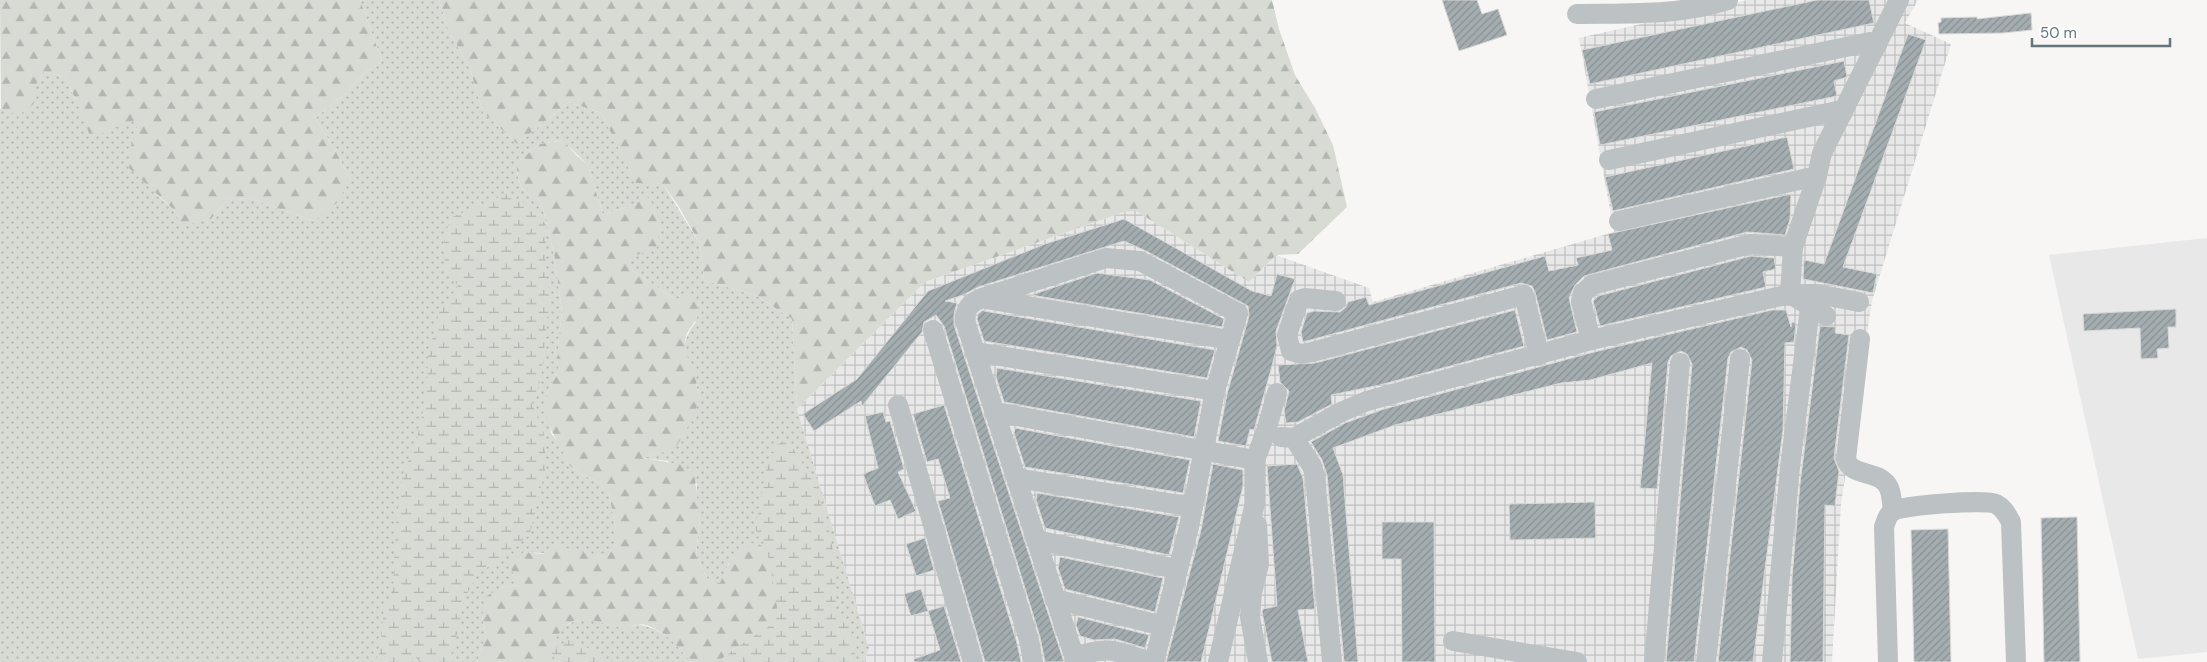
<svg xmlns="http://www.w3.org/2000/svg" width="2207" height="662" viewBox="0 0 2207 662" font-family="'DM Sans',sans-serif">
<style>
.built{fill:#e7e8e7}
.industrial{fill:url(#industrial-grid)}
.grass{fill:url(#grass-dots)}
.forest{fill:url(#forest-firs)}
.wetland{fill:url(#wetland-marsh)}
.building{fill:url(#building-hatch);stroke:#d8d8d6}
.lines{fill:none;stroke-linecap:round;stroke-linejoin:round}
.minor{stroke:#bcc1c3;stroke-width:20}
</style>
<defs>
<pattern id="industrial-grid" width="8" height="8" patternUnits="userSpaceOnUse" patternTransform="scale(1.25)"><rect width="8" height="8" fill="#e7e8e7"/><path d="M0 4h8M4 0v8" fill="none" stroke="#bfc1c0"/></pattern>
<pattern id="grass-dots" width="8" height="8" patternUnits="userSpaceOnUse" patternTransform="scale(1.25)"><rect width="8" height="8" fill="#d7dbd4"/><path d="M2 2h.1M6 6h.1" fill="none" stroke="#b2b6b1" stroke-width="1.8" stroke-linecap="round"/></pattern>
<pattern id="forest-firs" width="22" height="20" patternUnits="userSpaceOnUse" patternTransform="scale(1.25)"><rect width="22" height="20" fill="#d7dbd4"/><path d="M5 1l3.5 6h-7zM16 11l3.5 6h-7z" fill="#b2b6b1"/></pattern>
<pattern id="wetland-marsh" width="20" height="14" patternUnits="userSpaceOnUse" patternTransform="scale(1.25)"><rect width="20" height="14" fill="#d7dbd4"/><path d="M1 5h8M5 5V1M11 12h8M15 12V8" fill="none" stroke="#b2b6b1"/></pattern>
<pattern id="building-hatch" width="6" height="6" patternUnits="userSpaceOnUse" patternTransform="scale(1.25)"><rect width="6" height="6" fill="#a4adb0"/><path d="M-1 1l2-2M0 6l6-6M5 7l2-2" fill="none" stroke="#899194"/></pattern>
</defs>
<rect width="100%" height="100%" fill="#f7f6f4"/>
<path class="built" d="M2207 238V652L2138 659 2049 255Z"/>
<path class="industrial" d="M1747 0H1918L1905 23 1951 44 1872 301 1841 504 1832 662H864L869 648 797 409 925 282 1124 212 1136 211 1249 282 1276 255 1369 288 1373 302 1614 232 1579 38Z"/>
<g class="grass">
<path d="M360 0H439L448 29 470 69 483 112 517 144 569 102 601 113 636 182 663 184 700 244 704 280 757 296 792 319 797 409 869 648 864 662H718L760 632 729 563 720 584 708 580 696 555 700 519 696 498 697 484 668 461 643 458 666 451 682 438 700 397C696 388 696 382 695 373 694 369 691 366 689 363 680 348 686 334 696 322L675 299 633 271 628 258 646 196 634 205 603 215 588 165 562 140 540 144 516 163C519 186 520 192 541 201L554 254 562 312 558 344V371L545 397 551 433 563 449 570 466 582 475 599 482 609 494 616 530V544L607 557 524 552 517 585 500 588 482 616 486 635 477 662H0V108L1 110 35 102V87L43 72 66 77 75 100 143 116 132 138 157 195 173 209 182 225 211 219 229 198 252 199 314 221 350 179 334 148 315 118 343 96 363 74 382 61Z"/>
<path d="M586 618 626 629 638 624 655 629 672 640 691 662H556L551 651C559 627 562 625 586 618Z"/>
</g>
<g class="forest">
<path d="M0 0H360L382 61 363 74 343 96 315 118 334 148 350 179 338 202 314 221 252 199 229 198 211 219 182 226 173 209 129 168 132 138 142 117 91 138 66 77 43 72 35 87V102C23 116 18 115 1 110Z"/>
<path d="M439 0H1272L1279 29 1295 75 1315 108 1333 145 1347 207 1298 254 1276 255 1249 282 1136 211 1124 212 925 282 797 409 792 319 757 296 704 280 700 244 679 207 663 184 636 183 601 113 569 102 517 144 483 112 470 69 448 29Z"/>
<path d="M563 140 576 155 588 165 603 215 634 205 646 195C663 216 661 225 656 249L629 257 633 271 675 299 693 294C709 324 684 322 685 345 685 355 690 361 694 370 697 378 695 386 700 397 697 407 683 441 675 447 666 453 654 454 644 458L679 464 694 472 700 519 696 555 708 580 720 583C730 561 733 553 755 542L767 549 777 606 776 623 734 649 718 662H691C678 647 662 626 639 624 634 624 630 629 625 629 619 628 612 625 606 624 575 615 562 620 551 651L556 662H477L486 635 482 616 485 597 500 588 517 585 509 563 524 552 543 554 554 545 588 554 607 557 616 544V530L609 494 599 482 582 475 570 466 547 422 545 397 558 371V344L562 312 554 254 541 201C520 192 519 185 516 163L540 144Z"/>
</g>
<g class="wetland">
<path d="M506 194 520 200 534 210 546 225 545 272 550 295 541 380 532 403 544 435 546 466 530 534 507 554 478 574 465 597 453 651 449 662H419L416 653 409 662H375L380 652 384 606 393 593 396 522 403 474 417 439 427 392 428 354 439 313 458 286 445 266 444 241 450 218Z"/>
<path d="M788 441 814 481 829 529 835 561 836 614 849 629 855 646V662H718L734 649 776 622 777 606 767 549 755 529 767 466 774 445Z"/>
<path d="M568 640 591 649 612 662H556L551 651Z"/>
</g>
<g class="building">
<path d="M1442 0H1477L1482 14 1498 9 1507 35 1459 51Z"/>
<path d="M1817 0H1869L1874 23 1590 84 1582 50Z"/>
<path d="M2031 13 2032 30 2003 33 1939 34 1938 23 1941 22V18L1977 17V19Z"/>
<path d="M1908 34 1926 40 1843 267 1877 274 1873 293 1803 279 1804 260 1824 264Z"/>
<path d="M1844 61 1847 77 1834 81 1837 96 1600 145 1594 112Z"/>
<path d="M1787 137 1794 169 1613 211 1605 177Z"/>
<path d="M1791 194 1790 219 1785 235 1747 232 1584 276 1575 285 1569 298 1577 332 1547 340 1535 292 1532 286 1521 283 1303 342 1301 332 1307 313 1314 311 1340 312 1346 307 1348 302 1366 297 1369 305 1545 256 1549 271 1578 265 1576 258 1612 250 1608 234Z"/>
<path d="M1124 219 1252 291 1271 296 1277 274 1295 279 1276 331 1277 346 1272 366 1254 430 1250 429 1246 446 1218 441 1227 394 1249 316 1248 306 1146 251 1124 241 978 287 963 295 945 301 957 303 954 314V325L1064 662H1045L1040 637 944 326 936 315 924 322 922 332 862 406 861 401 814 431 803 414 857 379 928 291 1045 244Z"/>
<path d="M1751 256 1774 258 1776 269 1763 272 1766 287 1600 326 1593 301 1598 296Z"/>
<path d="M1097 273 1150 280 1224 319 1222 327 1031 295Z"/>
<path d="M2176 309V327H2168L2169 348 2157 349 2158 358 2141 359 2140 328 2084 331 2083 314Z"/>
<path d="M983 310 984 311 1215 350 1207 378 984 341 977 319 978 314Z"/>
<path d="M1515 310 1524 346 1380 385 1331 395 1332 404 1298 422 1286 423 1284 411 1289 391 1280 382 1278 365 1315 363Z"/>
<path d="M1772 310H1786L1791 327 1792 322 1796 323 1794 342 1785 343 1783 430 1753 662H1718L1752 360 1747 350 1741 347 1731 352 1728 358 1694 662H1666L1692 364 1687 354 1681 351 1671 356 1668 362 1657 489 1640 488 1652 363 1590 380 1561 383 1395 425 1333 448 1343 475 1358 662H1344L1327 475 1322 460 1311 442 1345 423 1384 409 1594 352Z"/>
<path d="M1820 326 1836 327 1835 333 1849 335 1834 458 1839 471 1835 506 1825 505 1823 662H1790L1792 578 1800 484Z"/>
<path d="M997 368 1201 401 1194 437 1004 402 996 377Z"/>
<path d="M944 405 1017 643 1021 662H985L938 501 950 498 938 459 927 462 913 414Z"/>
<path d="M883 412 886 422 890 421 904 469 898 472 916 511 898 519 890 500 875 506 863 474 878 468 865 416Z"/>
<path d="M1015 428 1190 460 1183 493 1025 467 1014 433Z"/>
<path d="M1213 464 1243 470V486L1201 662H1166L1201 530Z"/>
<path d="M1297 464 1303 478 1315 609 1298 610 1308 662H1272L1262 612 1263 609 1277 606 1267 466Z"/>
<path d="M1037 493 1179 517 1169 555 1045 528 1036 500Z"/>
<path d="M1595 502 1596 538 1510 540 1509 504Z"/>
<path d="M2077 517 2080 662H2044L2041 518Z"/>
<path d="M1382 522H1434L1435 662H1402L1401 559H1382Z"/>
<path d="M1948 529 1951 662H1914L1911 530Z"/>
<path d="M925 538 934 570 916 576 906 544Z"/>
<path d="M1060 557 1163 578 1155 612 1065 589 1058 568Z"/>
<path d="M921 589 928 611 911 616 904 594Z"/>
<path d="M944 606 961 662H914V659L940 650 928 611Z"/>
<path d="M1078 617 1149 635 1145 648 1115 639 1094 640 1080 636 1076 625Z"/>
</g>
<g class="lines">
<g class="minor">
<path d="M1577 14C1627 13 1679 16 1728 0"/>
<path d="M1596 99 1870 42 1877 45"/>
<path d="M1609 160 1837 111 1842 114"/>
<path d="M1619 221 1817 176"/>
<path d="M986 299 1230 340"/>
<path d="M1336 301 1305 298 1299 300 1287 335 1291 351 1301 354 1312 352 1524 295 1539 355"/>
<path d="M1859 302 1817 294H1790L1793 247 1817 176 1822 153 1899 0"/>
<path d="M933 330 1029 640 1033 662"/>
<path d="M1860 339 1846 459C1851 478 1881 469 1889 488 1892 495 1892 504 1893 511"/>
<path d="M1591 340 1581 301 1583 293 1592 285 1750 244 1793 247"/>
<path d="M975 352 1215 391"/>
<path d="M898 405 973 662"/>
<path d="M995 412 1255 460"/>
<path d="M1281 437 1294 438 1312 466 1315 476 1332 662"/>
<path d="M1294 438 1341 412 1367 401 1591 340 1790 294 1826 316"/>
<path d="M1017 478 1193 507"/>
<path d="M1257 525 1259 564 1252 593 1250 617 1258 662"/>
<path d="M1036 540 1177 569"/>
<path d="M1055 599 1163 626"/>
<path d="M1453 641 1577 662"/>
<path d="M1075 657C1109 645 1117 651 1150 662"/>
<path d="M1076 662 965 321C965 308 970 303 982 298L1106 258 1140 261 1238 313 1215 391 1189 527 1154 662"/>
<path d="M1218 662 1255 503V460L1265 434 1277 393"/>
<path d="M1654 662 1680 363"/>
<path d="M1706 662 1740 359"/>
<path d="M1772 662 1790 467 1810 308"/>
<path d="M1888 662 1884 527C1886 521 1888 514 1893 511 1904 505 1986 499 1996 504 2004 508 2007 515 2011 522L2016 662"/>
</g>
</g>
<path d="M2032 38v8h138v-8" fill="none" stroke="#65767c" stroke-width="2.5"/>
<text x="2040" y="38" font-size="15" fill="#65767c" stroke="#ffffff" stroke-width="4" paint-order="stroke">50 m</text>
</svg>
